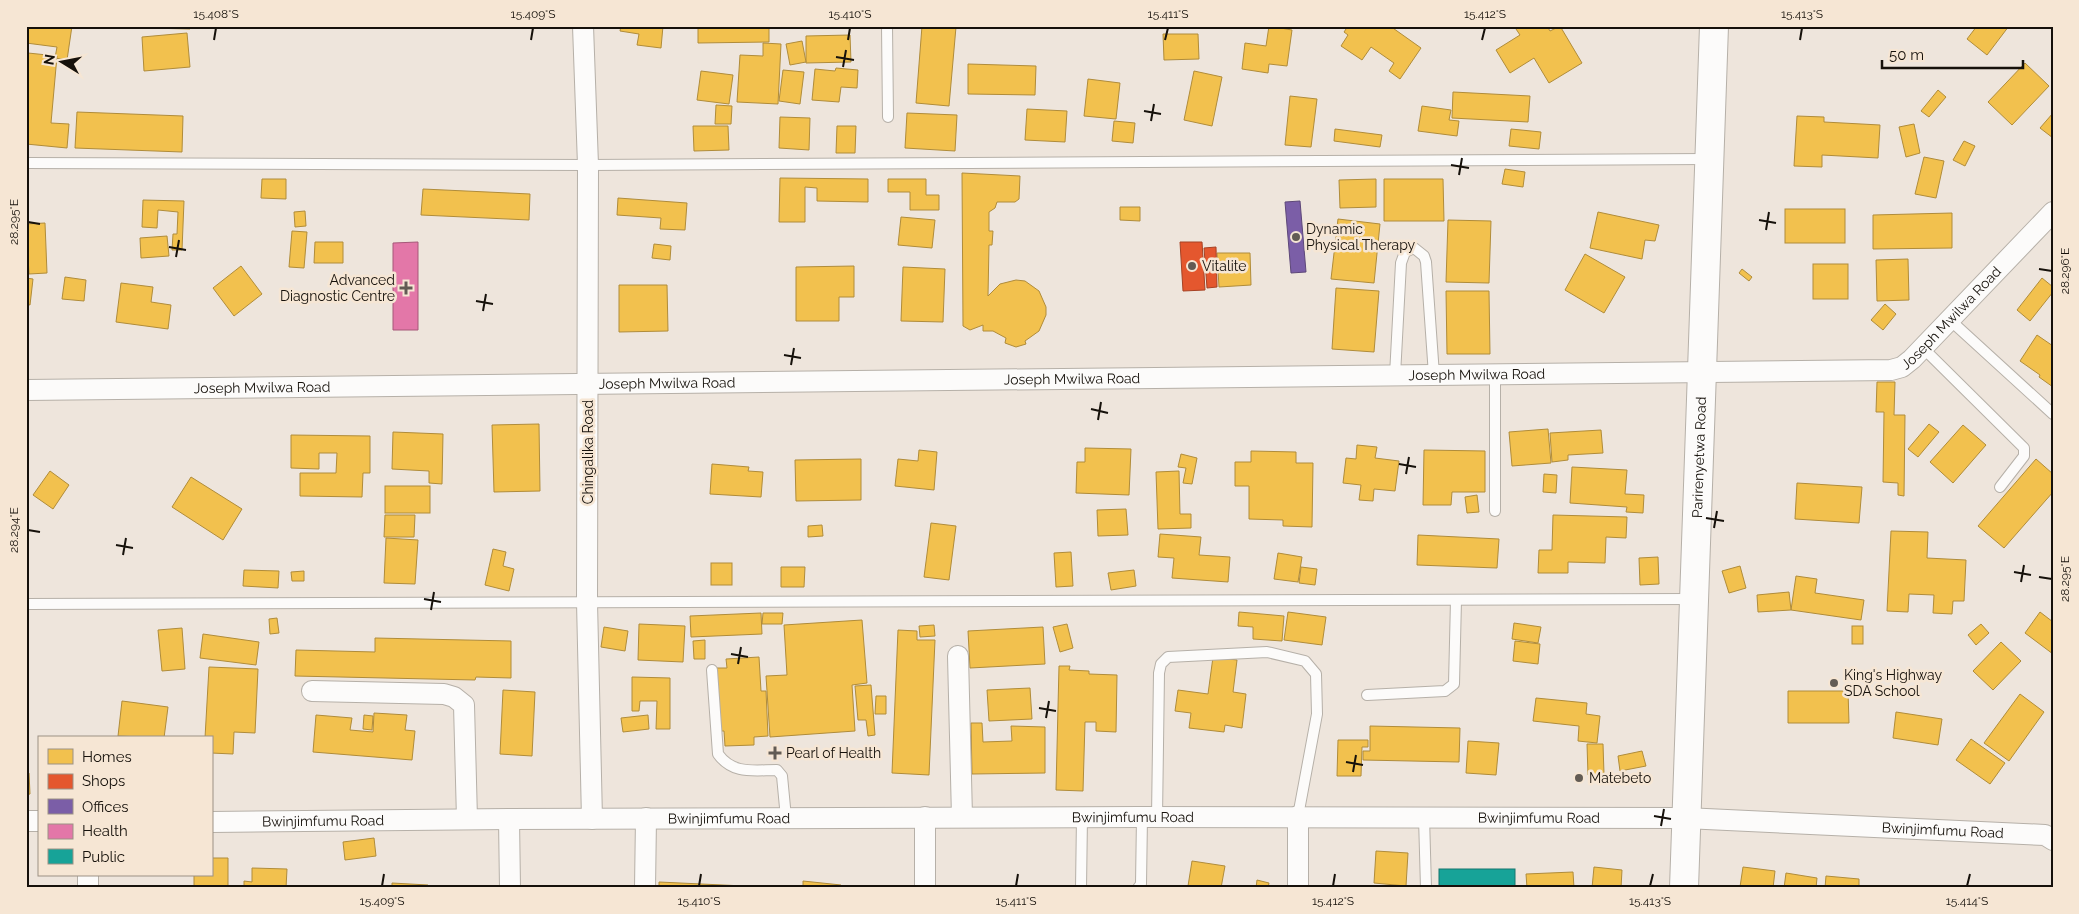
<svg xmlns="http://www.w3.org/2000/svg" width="2079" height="914" viewBox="0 0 2079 914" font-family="Raleway,sans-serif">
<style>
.homes{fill:#f2c14e;stroke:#b08c3a}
.shops{fill:#e4572e;stroke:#a64224}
.offices{fill:#7b5ea7;stroke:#5d4778}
.health{fill:#e377a8;stroke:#a65879}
.public{fill:#17a398;stroke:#17776e}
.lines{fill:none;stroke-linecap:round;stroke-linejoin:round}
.service-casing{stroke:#b6b0a8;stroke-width:12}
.minor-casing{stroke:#b6b0a8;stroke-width:22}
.secondary-casing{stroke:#b6b0a8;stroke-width:30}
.service{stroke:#fcfbfa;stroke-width:10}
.minor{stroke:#fcfbfa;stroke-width:20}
.secondary{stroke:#fcfbfa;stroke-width:28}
.ticks{fill:none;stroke:#16110b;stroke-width:2}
.poi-dot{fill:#625b54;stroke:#f6e6d4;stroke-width:2}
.labels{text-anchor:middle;stroke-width:5;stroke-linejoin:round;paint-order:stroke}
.poi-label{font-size:14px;fill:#16110b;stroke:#f6e6d4;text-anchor:start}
.street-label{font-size:14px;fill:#16110b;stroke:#f6e6d4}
.neatline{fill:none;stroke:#16110b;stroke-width:2}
.ticks-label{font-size:12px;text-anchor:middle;fill:#16110b}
</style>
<rect width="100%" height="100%" fill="#eee5dc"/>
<g class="homes">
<path d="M26 26H72L67 60 55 58 57 47 26 43Z"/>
<path d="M148 26H190V29L148 28Z"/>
<path d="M621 26H663L661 48 637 45 639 34 620 31Z"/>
<path d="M698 26H769V42L698 43Z"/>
<path d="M922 26 956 27 949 106 916 103Z"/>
<path d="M1269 26 1292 30 1287 66 1269 64 1268 73 1242 69 1245 43 1266 46Z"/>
<path d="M1348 26H1390L1421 48 1400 79 1389 71 1394 63 1371 47 1362 60 1341 46 1348 35 1344 32Z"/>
<path d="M1514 26H1547L1550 31 1560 26 1582 63 1549 83 1534 58 1510 73 1496 50 1520 35Z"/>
<path d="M1977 26H2009L1987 55 1967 39Z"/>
<path d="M187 33 190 67 144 71 142 37Z"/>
<path d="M1163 34H1198L1199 59 1164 60Z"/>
<path d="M850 35 851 62 806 63V36Z"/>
<path d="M802 41 806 62 790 65 786 44Z"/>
<path d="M763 43 781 44 778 104 737 102 740 55 763 56Z"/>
<path d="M28 53 57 56 51 123 69 124 67 148 26 144V75Z"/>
<path d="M2025 63 2049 86 2012 125 1988 102Z"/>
<path d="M968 64 1036 66 1035 95 968 94Z"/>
<path d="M836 68 858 70 857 88 841 87 839 102 812 100 815 69 835 71Z"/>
<path d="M783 70 804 72 800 104 779 101Z"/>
<path d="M701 71 733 75 729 104 697 100Z"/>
<path d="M1194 71 1222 77 1212 126 1184 120Z"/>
<path d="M1088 79 1120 83 1116 119 1084 116Z"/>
<path d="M1938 90 1946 97 1929 117 1921 111Z"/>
<path d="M1453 92 1530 96 1528 122 1452 118Z"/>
<path d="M1290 96 1317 99 1311 147 1285 145Z"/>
<path d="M716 105 732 106 731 124H715Z"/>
<path d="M1422 106 1451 110 1449 120 1459 121 1457 136 1418 131Z"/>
<path d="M1027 109 1067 111 1065 142 1025 140Z"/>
<path d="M77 112 183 116 182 152 75 148Z"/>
<path d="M907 113 957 115 955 151 905 148Z"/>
<path d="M2053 113V138L2040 128Z"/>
<path d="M1797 116 1824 117V122L1880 125 1878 158 1822 155V167L1794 166Z"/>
<path d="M780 117 810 118 809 150 779 148Z"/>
<path d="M1114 121 1135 123 1133 143 1112 141Z"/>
<path d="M1914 124 1920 153 1906 157 1899 127Z"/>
<path d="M693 126H728L729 150 694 151Z"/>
<path d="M837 126H856L855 153H836Z"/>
<path d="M1335 129 1382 135 1380 147 1334 141Z"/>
<path d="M1511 129 1541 132 1539 149 1509 146Z"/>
<path d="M1964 141 1975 146 1965 166 1953 160Z"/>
<path d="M1924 157 1944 161 1936 198 1915 194Z"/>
<path d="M1505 169 1525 172 1523 187 1502 184Z"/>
<path d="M962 173 1020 176 1019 199 1015 202H997L995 208 989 212V231H993L992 245H989L988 296 1000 284 1016 280 1025 281 1039 291 1046 307V315L1039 331 1025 341 1026 344 1016 347 1005 343 1006 338 993 331H983V325L970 330 963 326Z"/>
<path d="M780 178 868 179V202L817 201V188L805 187V222H779Z"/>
<path d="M262 179H286V199L261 198Z"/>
<path d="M888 179H926V195H939V210H910V192H888Z"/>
<path d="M1376 179V207L1340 208 1339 180Z"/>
<path d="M1384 179H1443L1444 221H1384Z"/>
<path d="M423 189 530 194 529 220 421 215Z"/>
<path d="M618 198 687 203 685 230 660 229 661 218 617 215Z"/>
<path d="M143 200 184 201 182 250H172L173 234H177L178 212 158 210 157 228 142 227Z"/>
<path d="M1120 207H1140V221L1120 220Z"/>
<rect x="1785" y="209" width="60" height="34"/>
<path d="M305 211 306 226 295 227 294 212Z"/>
<path d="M1598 212 1659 225 1655 241 1645 240 1642 259 1590 248Z"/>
<path d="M1952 213V248L1873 249V215Z"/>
<path d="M901 217 935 220 932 248 898 245Z"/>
<path d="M1338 219 1380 224 1374 283 1331 279Z"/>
<path d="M1448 220 1491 221 1489 283 1446 282Z"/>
<path d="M45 223 47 273 29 274 26 224Z"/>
<path d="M292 231 307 232 304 268 289 267Z"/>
<path d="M167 236 169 256 141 258 140 238Z"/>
<path d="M315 242H343V263H314Z"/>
<path d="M654 244 671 246 670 260 652 258Z"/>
<path d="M1217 253H1250L1251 285 1219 287Z"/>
<path d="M1585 254 1625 277 1604 313 1565 290Z"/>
<path d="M1908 259 1909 300 1877 301 1876 260Z"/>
<rect x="1813" y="264" width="35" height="35"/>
<path d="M241 266 262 294 234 316 213 288Z"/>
<path d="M854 266V297H839V321H796V267Z"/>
<path d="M903 267 945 269 943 322 901 321Z"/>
<path d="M1742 269 1752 277 1749 281 1739 273Z"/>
<path d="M65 277 86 280 84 301 62 299Z"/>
<path d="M26 278 33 279 30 305 26 304Z"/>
<path d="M2042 278 2053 287V292L2030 321 2017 310Z"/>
<path d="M121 283 153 287 151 302 171 305 168 329 116 322Z"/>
<path d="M619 285H667L668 331 619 332Z"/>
<path d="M1336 288 1379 291 1374 352 1332 349Z"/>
<path d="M1446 291H1489L1490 354H1447Z"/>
<path d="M1885 304 1896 314 1883 330 1871 320Z"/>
<path d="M2037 335 2053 346V387L2039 377 2040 375 2020 361Z"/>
<path d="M1877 382H1895L1894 415H1905L1904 496 1898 495V483L1883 482 1884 412H1876Z"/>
<path d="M539 424 540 491 494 492 492 425Z"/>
<path d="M1929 424 1939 432 1918 457 1908 449Z"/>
<path d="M1963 425 1986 445 1953 483 1930 462Z"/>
<path d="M1548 429 1551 463 1512 466 1509 432Z"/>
<path d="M1601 430 1603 453 1568 455V460L1552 462 1550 433Z"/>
<path d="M393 432 443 434 442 484 429 483V471L392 469Z"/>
<path d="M291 435 370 436V473H363L362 497 300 496V473H336L337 453H319V469L291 468Z"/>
<path d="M1357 445 1377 447 1375 458 1399 461 1395 491 1374 489 1373 501 1359 500 1361 485 1343 483 1346 458 1356 459Z"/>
<path d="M1085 448 1131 449 1129 495 1076 493 1077 462H1085Z"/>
<path d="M919 450 937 452 934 490 895 486 898 459 918 461Z"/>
<path d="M1424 450 1485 451V492H1452L1451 505H1423Z"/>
<path d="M1251 451 1296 452V463H1313L1312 527 1283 526V520L1249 519V486H1235V462H1251Z"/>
<path d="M1181 454 1197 458 1192 484 1183 483 1186 468 1178 467Z"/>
<path d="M861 459V500L796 501 795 460Z"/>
<path d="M2036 459 2053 474V492L2004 548 1978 526Z"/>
<path d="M712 464 749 467 748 471 763 472 761 497 710 494Z"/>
<path d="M1572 467 1627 470 1625 494 1644 495 1643 513 1626 512 1627 507 1570 503Z"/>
<path d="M50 471 69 485 53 509 33 495Z"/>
<path d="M1179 471 1180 514H1191V528L1158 529 1156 472Z"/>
<path d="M1544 474 1557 475 1556 493 1543 492Z"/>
<path d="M191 477 242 509 223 540 172 507Z"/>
<path d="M1797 483 1862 487 1859 523 1795 519Z"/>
<rect x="385" y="486" width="45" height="27"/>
<path d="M1477 495 1479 512 1467 513 1465 497Z"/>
<path d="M1126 509 1128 535 1098 536 1097 510Z"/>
<path d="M385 515H415L414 537H384Z"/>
<path d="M1553 515 1627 517 1626 538 1606 537 1605 563 1568 562V573H1538L1539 550H1552Z"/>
<path d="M931 523 956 526 949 580 924 577Z"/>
<path d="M822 525 823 536 808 537V526Z"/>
<path d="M1891 531 1928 532 1927 558 1966 560 1964 601H1953L1952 614 1933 613 1934 595 1909 594 1908 612 1887 611Z"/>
<path d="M1160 534 1201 537 1199 555 1230 557 1228 582 1172 578 1174 558 1158 557Z"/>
<path d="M1418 535 1499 539 1497 568 1417 565Z"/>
<path d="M386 538 418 540 415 584 384 583Z"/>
<path d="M493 549 506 552 503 566 514 569 509 591 485 585Z"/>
<path d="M1071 552 1073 586 1056 587 1054 553Z"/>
<path d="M1278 553 1302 557 1298 582 1274 579Z"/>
<path d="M1658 557 1659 584 1640 585 1639 558Z"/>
<rect x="711" y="563" width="21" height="22"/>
<path d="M1740 566 1746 588 1729 593 1722 571Z"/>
<path d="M781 567H805L804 587H781Z"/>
<path d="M1301 567 1317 569 1315 585 1299 583Z"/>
<path d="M244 570 279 571 278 588 243 586Z"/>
<path d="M1134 570 1136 586 1111 590 1108 573Z"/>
<path d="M304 571V581H292L291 572Z"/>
<path d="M1796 576 1817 579 1815 593 1864 600 1861 620 1791 610Z"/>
<path d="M1789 592 1791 610 1758 612 1757 595Z"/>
<path d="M1239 612 1284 616 1282 641 1253 639V627L1238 626Z"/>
<path d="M1288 612 1326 617 1322 645 1284 640Z"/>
<path d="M2040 612 2053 622V654L2025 633Z"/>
<path d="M761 613 762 634 691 637 690 616Z"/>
<path d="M763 613H783L782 624H762Z"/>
<path d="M277 618 279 633 270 634 269 619Z"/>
<path d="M862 620 867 683 852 685 855 731 770 737 766 676 787 675 784 625Z"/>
<path d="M1514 623 1541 627 1538 643 1512 639Z"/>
<path d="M639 624 685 626 683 662 638 660Z"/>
<path d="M1067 624 1073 648 1060 652 1053 627Z"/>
<path d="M1981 624 1989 633 1976 645 1968 635Z"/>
<path d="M934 625 935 636 920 637 919 626Z"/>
<rect x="1852" y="626" width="11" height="18"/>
<path d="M604 627 628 631 625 651 601 647Z"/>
<path d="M1043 627 1045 664 970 668 968 631Z"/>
<path d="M182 628 185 669 162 671 158 630Z"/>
<path d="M898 630 917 631V640H935L929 775 892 773Z"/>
<path d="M203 634 259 642 256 665 200 658Z"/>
<path d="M375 638 511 641V678L476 677 475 680 295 676 296 650 375 652Z"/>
<path d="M705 640V659H694L693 641Z"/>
<path d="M1515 641 1540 644 1538 664 1513 661Z"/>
<path d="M2001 642 2021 661 1993 690 1973 671Z"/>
<path d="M759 657 761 691H766L768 736 754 737V745L725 746 724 731H719L716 668H727L726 659Z"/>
<path d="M1213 657 1237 660 1233 692 1246 694 1242 728 1225 725 1224 732 1189 728 1191 713 1175 711 1178 690 1208 694Z"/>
<path d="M1059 666H1070L1069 670 1089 671V674L1117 675 1116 732 1096 731V722H1085L1083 791 1056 790Z"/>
<path d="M209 667 258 669 255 733 234 732 233 754 211 753V738H205Z"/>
<path d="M632 677 670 678V729H656L657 701H640L639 711H632Z"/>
<path d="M871 685 875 735 868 736 866 720H858L855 686Z"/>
<path d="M1030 688 1032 719 989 721 987 690Z"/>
<path d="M503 690 535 692 532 756 500 754Z"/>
<path d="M1788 691H1848L1849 723H1788Z"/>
<path d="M2020 694 2044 712 2009 761 1984 743Z"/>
<path d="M876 696H886V714H875Z"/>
<path d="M1536 698 1587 703 1586 714 1600 716 1597 743 1578 741 1579 726 1533 721Z"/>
<path d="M122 701 168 707 164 738 118 736Z"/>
<path d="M1896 712 1942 719 1938 745 1893 738Z"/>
<path d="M374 713 407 715 405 730 415 731 412 760 313 752 316 715 352 718 350 730 373 732Z"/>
<path d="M364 715 373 716 372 730 363 729Z"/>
<path d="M648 715 649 729 623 732 621 718Z"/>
<path d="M971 723H982L983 742 1012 741 1011 726 1045 727V773L972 774Z"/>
<path d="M1370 726 1460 728 1459 762 1363 760V751H1370Z"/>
<path d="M1971 739 2005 763 1990 784 1956 760Z"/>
<path d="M1338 740H1368V747H1362L1361 776H1337Z"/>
<path d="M1468 741 1499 743 1496 775 1466 773Z"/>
<path d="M1587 744H1603L1604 774 1588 775Z"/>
<path d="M1642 751 1646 766 1620 771 1618 756Z"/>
<path d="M26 773H29L30 794 26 795Z"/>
<path d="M374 838 376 856 345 860 343 842Z"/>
<path d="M1376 851 1408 853 1406 886 1374 883Z"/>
<path d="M211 858H228V888H194V875H211Z"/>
<path d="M1192 861 1225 866 1221 888 1188 886Z"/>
<path d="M1594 867 1622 870 1621 888H1592Z"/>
<path d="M1743 867 1775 871 1773 888 1740 887Z"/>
<path d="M252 868 287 869 286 888H244V881L252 882Z"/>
<path d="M1573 872 1574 888H1527L1526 874Z"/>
<path d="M1786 873 1817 878 1816 888H1784Z"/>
<path d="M1826 876 1859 879V888H1825Z"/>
<path d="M1257 880 1269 883 1268 888H1256Z"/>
<path d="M803 881 841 885 840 888H803Z"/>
<path d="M659 882 744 886V888H659Z"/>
<path d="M392 883 428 885V888H392Z"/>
</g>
<g class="shops">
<path d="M1180 242H1202L1205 290 1183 291Z"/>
<path d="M1216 247 1217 287 1207 288 1204 248Z"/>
</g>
<path class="offices" d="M1300 201 1306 272 1291 273 1285 202Z"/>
<path class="health" d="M418 242V330H393V243Z"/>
<rect class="public" x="1439" y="869" width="76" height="19"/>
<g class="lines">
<defs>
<g id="service">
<path d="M887 26 888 117"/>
<path d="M26 163 588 165 1708 159"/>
<path d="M1950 320 2053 414"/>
<path d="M1923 348 2024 448V456L2000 487"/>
<path d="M1495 374V511"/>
<path d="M1395 375 1401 263 1405 252 1414 248 1424 256 1426 262 1434 375"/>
<path d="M26 604 1692 599"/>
<path d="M712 670 718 754C733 775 754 770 777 770L782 776 786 818"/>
<path d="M1367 695 1445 691 1454 684 1456 600"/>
<path d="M1157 817 1159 673 1161 664 1168 657 1267 652 1305 661 1316 674 1317 714 1298 816"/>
<path d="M1424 817 1426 888"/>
<path d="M1081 888 1082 817"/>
<path d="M1138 888 1141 884 1142 817"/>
</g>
<g id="minor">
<path d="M583 26 588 165 587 602 592 819"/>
<path id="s1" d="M26 390 1891 370 1902 367 1912 359 2053 212"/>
<path d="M958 656 962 817"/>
<path d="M312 691 444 694 454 697 464 705 467 819"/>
<path d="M925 817V888"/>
<path d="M509 819 510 888"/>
<path d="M26 821H39"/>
<path id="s2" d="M211 822 509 819 1142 817 1685 818 2045 835 2053 840"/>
<path d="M88 875V888"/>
<path d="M645 888 646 818"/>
<path d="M1298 888V816"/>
</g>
<g id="secondary">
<path id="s3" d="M1684 888 1714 26"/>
</g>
</defs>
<use href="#service" class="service-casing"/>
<use href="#minor" class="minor-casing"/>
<use href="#secondary" class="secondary-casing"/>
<use href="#service" class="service"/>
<use href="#minor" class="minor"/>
<use href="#secondary" class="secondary"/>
</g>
<path class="ticks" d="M214 40 216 28M531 40 533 28M848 40 850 28M1165 40 1168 28M1482 40 1485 28M1800 40 1802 28M836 57 854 60M843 67 846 50M1144 111 1161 114M1151 121 1154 104M1451 165 1469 168M1459 175 1462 158M1759 220 1776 223M28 222 40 224M1766 230 1769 212M169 247 186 250M176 257 179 240M2039 269 2052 271M476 301 493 304M483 311 486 294M784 355 801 358M791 365 794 348M1091 409 1108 413M1098 420 1101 402M1399 464 1416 467M1406 474 1409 457M1706 518 1724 521M1714 528 1717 511M28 530 40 532M116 545 133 548M123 555 126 538M2014 572 2031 575M2039 577 2052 579M2021 582 2024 565M424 599 441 602M431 610 434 592M731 654 748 657M738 664 741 647M1039 708 1056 711M1046 718 1049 701M1346 762 1363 765M1353 772 1356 755M1654 816 1671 819M1661 826 1664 809M382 886 384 874M699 886 701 874M1016 886 1018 874M1333 886 1335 874M1650 886 1653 874M1967 886 1970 874"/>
<g class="poi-dot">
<circle cx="1296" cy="237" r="5"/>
<circle cx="1192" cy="266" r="5"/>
<path d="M403.5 280.5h5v5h5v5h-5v5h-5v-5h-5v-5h5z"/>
<circle cx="1834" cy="683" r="5"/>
<path d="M772.5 745.5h5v5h5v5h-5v5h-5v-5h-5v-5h5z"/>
<circle cx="1579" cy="778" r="5"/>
</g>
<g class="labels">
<g class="poi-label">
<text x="1306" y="234">Dynamic<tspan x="1306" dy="16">Physical Therapy</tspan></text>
<text x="1202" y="271">Vitalite</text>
<text x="395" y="285" text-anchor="end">Advanced<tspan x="395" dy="16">Diagnostic Centre</tspan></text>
<text x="1844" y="680">King's Highway<tspan x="1844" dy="16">SDA School</tspan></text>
<text x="786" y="758">Pearl of Health</text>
<text x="1589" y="783">Matebeto</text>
</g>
<g class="street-label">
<text dy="5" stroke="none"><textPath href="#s1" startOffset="1946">Joseph Mwilwa Road</textPath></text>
<text dy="5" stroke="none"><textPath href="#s1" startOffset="1451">Joseph Mwilwa Road</textPath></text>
<text dy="5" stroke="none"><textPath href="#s1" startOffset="1046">Joseph Mwilwa Road</textPath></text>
<text dy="5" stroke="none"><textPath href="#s1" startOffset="641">Joseph Mwilwa Road</textPath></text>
<text dy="5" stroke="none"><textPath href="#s1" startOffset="236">Joseph Mwilwa Road</textPath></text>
<text transform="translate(588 452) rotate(-90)" y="5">Chingalika Road</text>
<text dy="5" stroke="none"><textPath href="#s3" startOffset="431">Parirenyetwa Road</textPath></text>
<text dy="5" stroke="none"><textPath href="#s2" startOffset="922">Bwinjimfumu Road</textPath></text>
<text dy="5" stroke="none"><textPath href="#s2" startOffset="518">Bwinjimfumu Road</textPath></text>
<text dy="5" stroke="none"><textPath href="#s2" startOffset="1328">Bwinjimfumu Road</textPath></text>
<text dy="5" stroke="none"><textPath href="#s2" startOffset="112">Bwinjimfumu Road</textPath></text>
<text dy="5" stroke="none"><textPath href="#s2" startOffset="1732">Bwinjimfumu Road</textPath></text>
</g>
</g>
<rect width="2079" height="914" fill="none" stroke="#f6e6d4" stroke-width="55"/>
<rect x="38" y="736" width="175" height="140" fill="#f6e6d4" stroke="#9c9184"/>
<rect x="48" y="749" width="25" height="15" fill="#f2c14e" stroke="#9c9184"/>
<text x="82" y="762" font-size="15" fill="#16110b">Homes</text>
<rect x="48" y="774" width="25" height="15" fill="#e4572e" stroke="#9c9184"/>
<text x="82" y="786" font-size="15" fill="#16110b">Shops</text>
<rect x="48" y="799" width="25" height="15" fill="#7b5ea7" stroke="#9c9184"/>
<text x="82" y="812" font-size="15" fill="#16110b">Offices</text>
<rect x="48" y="824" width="25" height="15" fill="#e377a8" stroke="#9c9184"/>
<text x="82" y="836" font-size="15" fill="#16110b">Health</text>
<rect x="48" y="849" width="25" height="15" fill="#17a398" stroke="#9c9184"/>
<text x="82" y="862" font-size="15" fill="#16110b">Public</text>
<g transform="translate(62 62) rotate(280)" stroke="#f6e6d4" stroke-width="4" paint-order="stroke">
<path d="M0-4L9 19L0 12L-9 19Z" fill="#16110b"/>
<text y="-8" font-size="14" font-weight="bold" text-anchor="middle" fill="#16110b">N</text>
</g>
<path d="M1882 60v8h141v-8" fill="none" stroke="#16110b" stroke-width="2.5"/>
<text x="1889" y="60" font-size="15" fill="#16110b" stroke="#f6e6d4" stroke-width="4" paint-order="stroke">50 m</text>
<rect x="28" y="28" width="2024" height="858" class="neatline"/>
<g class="ticks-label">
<text x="216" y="18">15.408°S</text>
<text x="533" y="18">15.409°S</text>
<text x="850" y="18">15.410°S</text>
<text x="1168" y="18">15.411°S</text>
<text x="1485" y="18">15.412°S</text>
<text x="1802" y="18">15.413°S</text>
<text transform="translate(14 222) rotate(-90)" y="4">28.295°E</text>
<text transform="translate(2065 271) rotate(-90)" y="4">28.296°E</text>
<text transform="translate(14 530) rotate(-90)" y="4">28.294°E</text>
<text transform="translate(2065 579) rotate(-90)" y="4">28.295°E</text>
<text x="382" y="905">15.409°S</text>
<text x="699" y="905">15.410°S</text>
<text x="1016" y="905">15.411°S</text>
<text x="1333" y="905">15.412°S</text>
<text x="1650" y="905">15.413°S</text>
<text x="1967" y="905">15.414°S</text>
</g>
</svg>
